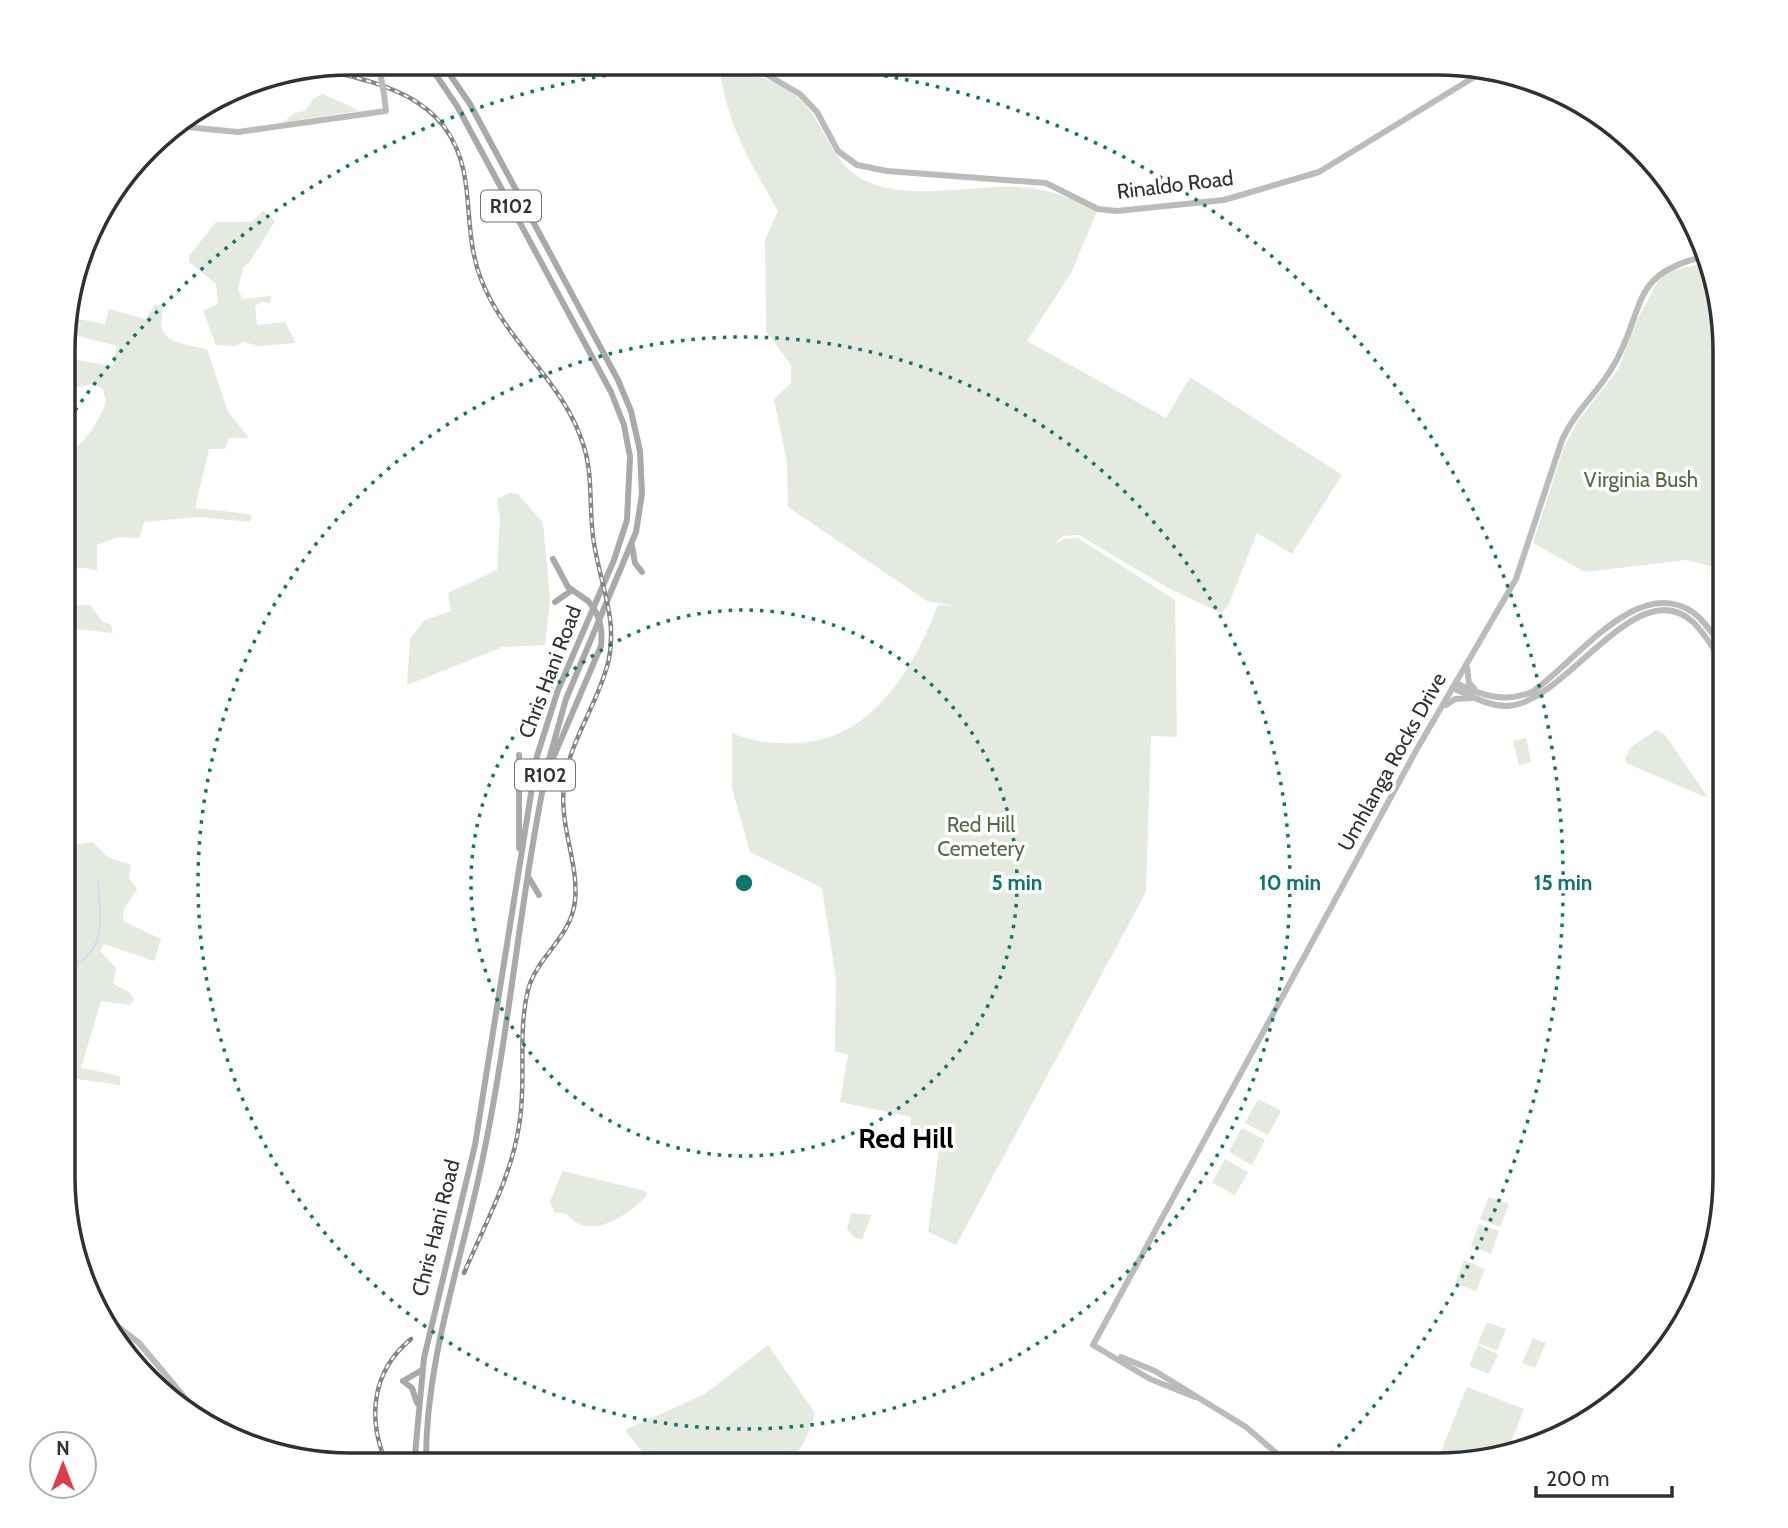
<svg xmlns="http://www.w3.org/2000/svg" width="1788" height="1528" viewBox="0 0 1788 1528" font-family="Cabin,sans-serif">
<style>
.green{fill:#e4eadd}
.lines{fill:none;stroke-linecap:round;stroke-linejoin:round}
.stream{stroke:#cde0ec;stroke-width:2}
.secondary{stroke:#bbb;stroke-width:6}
.primary{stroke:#a9a9a9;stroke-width:6}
.rail-casing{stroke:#868686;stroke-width:4.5}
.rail{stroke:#fff;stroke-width:2;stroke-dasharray:5;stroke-linecap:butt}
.secondary-bridge{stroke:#bbb;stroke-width:6}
.primary-bridge{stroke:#a9a9a9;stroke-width:6}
.ring{fill:none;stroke:#0f766e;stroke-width:3.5;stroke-dasharray:3.5 7}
.labels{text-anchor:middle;stroke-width:7;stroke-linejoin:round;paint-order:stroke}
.shield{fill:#fff;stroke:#6f6f6f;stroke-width:2}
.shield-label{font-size:19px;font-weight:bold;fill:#313131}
.street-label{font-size:21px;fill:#313131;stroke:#fff}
.park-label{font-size:21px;fill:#556c3f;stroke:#fff}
.district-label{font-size:28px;font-weight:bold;fill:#000;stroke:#fff}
.rim{fill:none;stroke:#313131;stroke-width:3.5}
.centre{fill:#0f766e;stroke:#fff;stroke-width:3.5}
.ring-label{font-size:21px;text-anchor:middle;font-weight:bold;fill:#0f766e;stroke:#fff;stroke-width:7;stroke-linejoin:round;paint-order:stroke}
</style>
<rect width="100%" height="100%" fill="#fff"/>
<g class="green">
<path d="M720 69C750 74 784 79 806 105 826 130 835 169 868 182 920 203 986 180 1037 189 1057 192 1078 202 1098 209L1071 273 1027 341 1166 418 1190 377 1342 475 1292 554 1257 533 1228 606 1221 613 1170 589 1079 535 1063 536 1054 546 1063 539 1078 538 1175 600 1177 737 1151 736 1146 892 956 1245 928 1232 939 1149 910 1144 911 1117 840 1102 848 1055 835 1051 836 980 822 888 750 852 732 788V733C752 742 775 744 796 743 872 741 913 669 938 605L956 606 927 601 788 507 787 463 774 399 791 383V365L766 331 765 240 778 211C751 164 726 123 720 69Z"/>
<path d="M323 94 360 111 284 122 294 113 305 111 313 99Z"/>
<path d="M263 211 275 221 249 263 243 267 238 290 243 299 271 296 270 303 261 302 255 306 257 325 285 322 296 343 259 346 244 342 235 346 216 345 203 311 218 304 216 284 189 262V256L216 222H251Z"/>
<path d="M1708 263 1724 332 1725 575 1719 568 1686 560 1585 572 1533 543 1564 447 1578 421 1618 370 1637 320 1658 281 1671 270Z"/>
<path d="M156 304 162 306C164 314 160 321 162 329 166 344 195 346 207 349L228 412 249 438H229L225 449H209L195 508 249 514 252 518 249 522 200 517 144 522 139 538 118 537 97 545V571C85 568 74 563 65 576V454C84 447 99 420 106 402L103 389 92 384 65 390V358L113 366 117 346 75 335 78 319 105 324 109 309 145 319Z"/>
<path d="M510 493 518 494 543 523 550 600 545 645 503 647 407 685 410 639 425 620 451 611 448 593 497 570 500 520 497 499Z"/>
<path d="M65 599 78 605H90L103 622 111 625 113 633 65 628Z"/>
<path d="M1656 730 1665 735 1707 796 1705 797 1626 763 1625 759 1630 748Z"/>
<path d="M1526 738 1531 762 1519 765 1513 741Z"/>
<path d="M64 836 78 844 93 842 108 857 131 865 129 878 137 889 124 909 123 921 161 939 154 961 104 944 100 951 116 968 113 984 129 992 134 1000 130 1005 101 1001 81 1068 120 1076V1085L64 1077V934L72 923 74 904 64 893Z"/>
<path d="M1258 1099 1281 1111 1268 1135 1245 1123Z"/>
<path d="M1242 1128 1265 1140 1252 1165 1229 1152Z"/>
<path d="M1225 1159 1248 1172 1235 1195 1212 1183Z"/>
<path d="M563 1171 645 1191 647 1195C633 1211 601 1234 579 1224 568 1219 569 1211 555 1213L550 1201Z"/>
<path d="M1489 1197 1509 1204 1500 1227 1480 1219Z"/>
<path d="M851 1213 872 1215 862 1239 855 1238 847 1229Z"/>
<path d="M1479 1224 1499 1231 1491 1254 1471 1246Z"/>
<path d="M1464 1260 1485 1269 1476 1291 1455 1283Z"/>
<path d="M1487 1322 1506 1329 1497 1351 1478 1343Z"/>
<path d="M1533 1338 1546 1343 1535 1368 1522 1363Z"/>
<path d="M768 1345 815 1413C811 1425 806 1443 797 1452 779 1470 681 1465 653 1465L625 1430 705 1394Z"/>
<path d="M1478 1345 1498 1354 1489 1374 1469 1366Z"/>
<path d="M1467 1387 1524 1409 1507 1452 1456 1464H1436Z"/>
</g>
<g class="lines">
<path class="stream" d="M64 968C70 965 80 962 85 958 107 940 99 906 98 881"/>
<g class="secondary">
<path d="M378 63 380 72"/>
<path d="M651 63 652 69"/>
<path d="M720 63 764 73 800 94 817 112 838 151 857 165 887 171 1046 183 1098 209 1117 211 1224 200 1319 172 1484 71"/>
<path d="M176 126 238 132 386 111 384 94"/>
<path d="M1467 667 1469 683 1474 688"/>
<path d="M1456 683C1482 696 1505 703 1532 692 1575 663 1638 573 1694 613 1707 623 1715 638 1725 651"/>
<path d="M1452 688C1471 695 1488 707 1508 706 1566 703 1637 570 1693 622 1705 634 1715 651 1725 665"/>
<path d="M1446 705 1455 699 1471 698"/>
<path d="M104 1316 139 1343 201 1417"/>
<path d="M1121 1357 1155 1371 1246 1427 1289 1464"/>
<path d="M1195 1397 1150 1379 1093 1345 1417 749 1516 579 1562 440C1574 413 1597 393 1612 368 1647 311 1626 273 1707 256"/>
</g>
<g class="primary">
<path d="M632 546 635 563 642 572"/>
<path d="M553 559 568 587 588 601"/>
<path d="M555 602 572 590"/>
<path d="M519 755V848"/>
<path d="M551 763 601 646"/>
<path d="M529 878 539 895"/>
<path d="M403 1381 412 1388 417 1403"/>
<path d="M403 1381 422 1370"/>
<path d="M414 1465 424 1358 475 1145 537 756 558 690 614 560 627 520 630 457 624 425 611 392 457 106 428 63"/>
<path d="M426 1465C425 1360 461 1264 482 1162 510 1030 520 895 548 763L566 699 636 532 642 494 640 451 631 411 618 380 470 104 442 63"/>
</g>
<defs>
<g id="rail">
<path d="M318 68C388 85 456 99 466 185 470 216 469 249 481 279 505 342 565 382 584 447 593 476 589 506 593 536 598 580 619 618 608 663 597 706 569 741 564 785 559 827 579 863 575 901 571 938 537 956 528 990 517 1035 527 1081 519 1126 511 1178 484 1226 464 1273"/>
<path d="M387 1465C367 1419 371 1372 411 1339"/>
</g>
</defs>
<use href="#rail" class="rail-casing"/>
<use href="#rail" class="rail"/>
<path class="secondary-bridge" d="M380 72 384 94"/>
<path class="primary-bridge" d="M588 601C600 614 603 629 601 646"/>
</g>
<g class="ring">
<circle cx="744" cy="883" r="273"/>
<circle cx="744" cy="883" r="546"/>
<path d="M69 419A819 819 0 1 1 1323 1462"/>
</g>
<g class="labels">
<g class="shield">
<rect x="481" y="190.5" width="60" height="31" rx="5"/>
<rect x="515" y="759.5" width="60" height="31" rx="5"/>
</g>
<g class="shield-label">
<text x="511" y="213">R102</text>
<text x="545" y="782">R102</text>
</g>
<g class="street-label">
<text transform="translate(1175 185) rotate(-7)" y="7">Rinaldo Road</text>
<text transform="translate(550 672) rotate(-69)" y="7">Chris Hani Road</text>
<text transform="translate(1392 762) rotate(-61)" y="7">Umhlanga Rocks Drive</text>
<text transform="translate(436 1228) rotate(-76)" y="7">Chris Hani Road</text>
</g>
<g class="park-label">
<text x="1641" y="487">Virginia Bush</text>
<text x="981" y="832">Red Hill<tspan x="981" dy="24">Cemetery</tspan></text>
</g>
<g class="district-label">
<text x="906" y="1148">Red Hill</text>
</g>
</g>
<path d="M0 0H1788V1528H0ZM351 75H1437A276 276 0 0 1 1713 351V1177A276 276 0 0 1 1437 1453H351A276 276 0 0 1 75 1177V351A276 276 0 0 1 351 75Z" fill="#fff" fill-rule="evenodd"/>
<path class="rim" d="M351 75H1437A276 276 0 0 1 1713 351V1177A276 276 0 0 1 1437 1453H351A276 276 0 0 1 75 1177V351A276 276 0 0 1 351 75Z"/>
<circle cx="744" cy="883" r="10" class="centre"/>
<g class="ring-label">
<text x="1017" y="890">5 min</text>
<text x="1290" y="890">10 min</text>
<text x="1563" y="890">15 min</text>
</g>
<g transform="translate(63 1465)"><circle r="33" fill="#ffffff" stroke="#adadad" stroke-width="2"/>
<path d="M0-5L12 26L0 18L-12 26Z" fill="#df3c4b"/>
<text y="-10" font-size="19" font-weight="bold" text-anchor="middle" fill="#313131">N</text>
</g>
<path d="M1536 1486v10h136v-10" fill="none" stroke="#313131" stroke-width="3.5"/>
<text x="1546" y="1486" font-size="21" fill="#313131" stroke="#ffffff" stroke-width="5" paint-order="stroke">200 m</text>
</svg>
